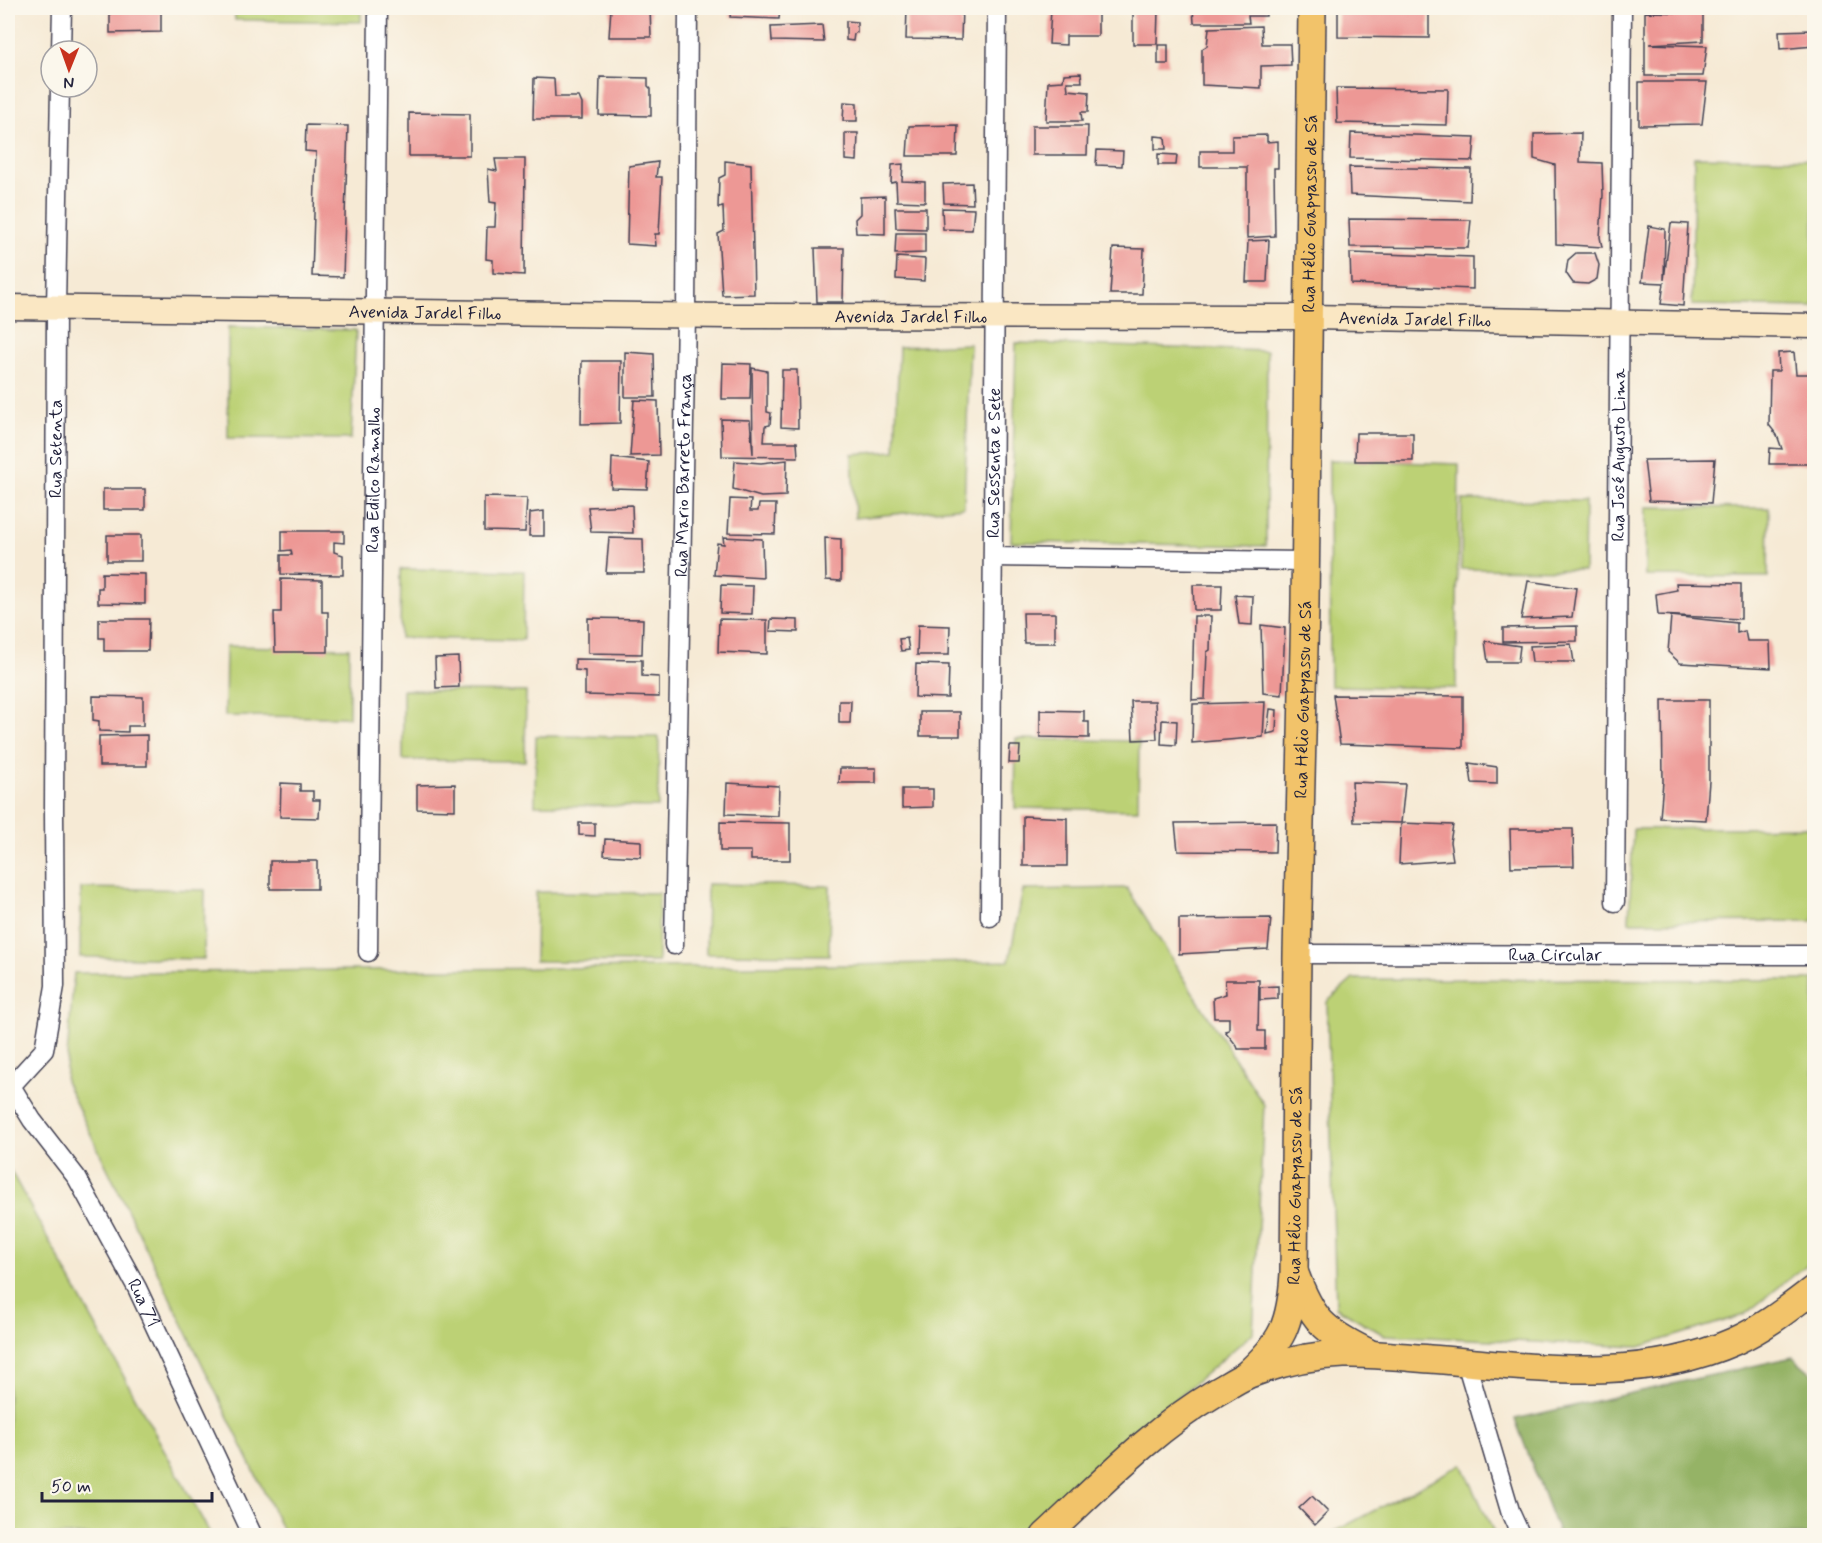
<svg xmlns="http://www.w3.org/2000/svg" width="1822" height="1543" viewBox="0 0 1822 1543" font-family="Mynerve,sans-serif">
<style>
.green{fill:#bcd175;stroke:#6f7a58;stroke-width:1.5}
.forest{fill:#95b366;stroke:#5c6a50;stroke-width:1.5}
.building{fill:#ed9895}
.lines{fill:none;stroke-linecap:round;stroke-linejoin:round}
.minor-casing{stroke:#424052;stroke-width:21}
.secondary-casing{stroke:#424052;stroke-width:27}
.primary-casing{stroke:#424052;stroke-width:30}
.minor{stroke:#fff;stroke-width:18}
.secondary{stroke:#fae7c3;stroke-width:24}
.primary{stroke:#f2c36a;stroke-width:27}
.labels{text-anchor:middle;stroke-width:4.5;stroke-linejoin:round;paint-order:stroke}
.street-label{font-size:18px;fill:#22223b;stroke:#fbf7ec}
</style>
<rect width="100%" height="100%" fill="#fbf7ec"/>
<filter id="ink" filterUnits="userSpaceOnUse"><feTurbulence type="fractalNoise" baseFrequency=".0167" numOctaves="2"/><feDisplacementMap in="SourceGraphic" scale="12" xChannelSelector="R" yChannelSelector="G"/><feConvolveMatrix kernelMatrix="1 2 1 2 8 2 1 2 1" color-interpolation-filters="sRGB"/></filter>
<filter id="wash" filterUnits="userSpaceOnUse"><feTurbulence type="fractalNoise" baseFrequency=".008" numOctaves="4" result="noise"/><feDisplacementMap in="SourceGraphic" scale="24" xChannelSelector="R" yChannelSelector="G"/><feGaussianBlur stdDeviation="1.35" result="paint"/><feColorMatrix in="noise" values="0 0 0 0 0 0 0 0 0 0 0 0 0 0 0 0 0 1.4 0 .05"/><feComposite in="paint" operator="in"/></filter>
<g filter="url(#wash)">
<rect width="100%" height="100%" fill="#f6ead5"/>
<g class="green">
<path d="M235 8H361V22L235 20Z"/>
<path d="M1694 157 1814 159V307L1692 305Z"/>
<path d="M228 327 356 330 351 439 228 438Z"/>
<path d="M1016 343 1267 351 1266 546 1011 542Z"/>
<path d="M970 344 964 507 855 518 852 454 895 451 899 347Z"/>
<path d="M1329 460 1459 464 1456 688 1330 686Z"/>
<path d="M1462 500 1585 501 1584 570 1461 569Z"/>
<path d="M1646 507 1769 508 1768 577 1645 576Z"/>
<path d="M401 569 524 571 523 640 400 638Z"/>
<path d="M226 646 349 648V717L225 716Z"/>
<path d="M403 690 526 692 525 761 403 760Z"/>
<path d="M536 736 659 737 658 807 535 805Z"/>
<path d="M1016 739 1139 741 1138 810 1015 808Z"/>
<path d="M1814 827V921L1629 922 1633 829Z"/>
<path d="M707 884 830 886 829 955 706 954Z"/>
<path d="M81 888 205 890 204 959 80 957Z"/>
<path d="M1127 888 1264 1105 1253 1333 1017 1535 703 1534V1536L285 1535 65 1081 74 973 850 965 1009 961 1023 890Z"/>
<path d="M536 892 659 893 658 962 535 961Z"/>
<path d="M1353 979 1814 980V1259L1744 1315 1639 1347 1384 1335 1336 1307 1327 1002Z"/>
<path d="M8 1166 211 1535H8Z"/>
<path d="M1462 1464 1495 1535H1328Z"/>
</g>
<path class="forest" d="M1793 1357 1814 1375V1535H1559L1515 1419Z"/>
<g id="blocks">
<g class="building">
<path d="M110 8H161V32L110 33Z"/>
<path d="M611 8H650L651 37H609Z"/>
<path d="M731 8H780L779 19 730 17Z"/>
<path d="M907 8H962L961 40 906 39Z"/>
<path d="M1065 8H1098V36H1066V45L1049 44 1051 9Z"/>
<path d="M1193 8H1266V16H1248L1249 23H1194Z"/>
<path d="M1338 8H1429V38L1338 37Z"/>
<path d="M1133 9 1158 10 1157 44H1133Z"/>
<path d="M1645 12 1703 13V41L1649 44 1707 46 1703 76H1645Z"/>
<path d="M846 21 857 22V32L854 34 853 41 846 40Z"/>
<path d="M822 25 824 42 772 41 771 27Z"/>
<path d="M1261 26 1262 44H1290L1291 65 1261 66V88L1202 85V49L1207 46 1209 28Z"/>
<path d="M1814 30V46L1780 49 1779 31Z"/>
<rect x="1158" y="45" width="10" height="19"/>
<path d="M1081 73 1082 82H1067L1068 90 1089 92 1088 112H1081L1082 121H1046L1048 82 1063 81 1064 74Z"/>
<path d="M600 77 648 78V86L651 89V116L599 115Z"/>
<path d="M534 78 554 79 555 97H579L582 104V119H533Z"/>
<path d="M1639 82H1707L1702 124 1639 125Z"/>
<path d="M1336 88 1448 89 1447 125 1337 123Z"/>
<path d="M844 102 857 103V121H843Z"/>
<path d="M409 113 470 114V156H409Z"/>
<path d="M306 125 348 126 343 277 312 276 316 152 305 151Z"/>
<path d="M958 125 957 156H907L909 126Z"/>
<path d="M1032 126H1088L1087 155H1032Z"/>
<path d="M845 133H858L857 161 845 160Z"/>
<path d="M1351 133 1475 137 1473 161 1350 158Z"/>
<path d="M1581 133 1580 162 1602 163 1603 195 1600 237 1602 247 1556 244 1555 165 1534 159V134Z"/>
<path d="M1267 135V142L1278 141V168H1274L1275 236 1247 238V167H1200V151H1232V136Z"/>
<path d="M1155 136 1165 137 1166 149H1155Z"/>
<path d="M1097 150 1123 151 1122 166 1096 165Z"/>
<path d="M1158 154 1177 155 1176 165H1158Z"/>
<path d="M495 159H525L524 275 493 273V260L486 259 487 227H495L496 203 490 202 488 169 497 171Z"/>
<path d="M725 161 751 164 754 294 722 295 718 234 724 231 723 207 718 208 719 178 725 175Z"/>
<path d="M658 162 656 177H662L659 234H655L656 246 627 244 629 166Z"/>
<path d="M903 164 902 181 925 182V202L897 201 896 182 891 183 892 165Z"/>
<path d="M1349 167 1471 169 1470 201 1350 195Z"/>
<path d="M972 183 973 204 944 203 943 184Z"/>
<path d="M885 196V234L856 233 855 219 860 214V197Z"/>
<path d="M895 208H926V229L896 228Z"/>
<path d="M942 208 974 209 972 230 943 229Z"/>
<path d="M1349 219 1471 220 1468 248 1350 247Z"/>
<path d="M1671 223 1688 224 1683 306 1661 304 1664 283 1642 282 1649 226 1665 229 1664 280Z"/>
<path d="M896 233H925V253L895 254Z"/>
<path d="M1269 240 1267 282H1246L1248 241Z"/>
<path d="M815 248H844L843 302H817Z"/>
<path d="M1113 248 1144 249 1142 294H1110Z"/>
<path d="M1350 253 1473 257V289L1351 284Z"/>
<path d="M1576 253H1595L1599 265 1597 279 1588 284 1573 283 1566 273 1568 260Z"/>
<path d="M897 257 925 259 924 281 896 279Z"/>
<path d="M625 352 654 354 655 397H625Z"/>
<path d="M1794 352 1796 374H1814V464H1769L1770 448 1782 449 1777 435 1769 425 1770 371H1779L1778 353Z"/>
<path d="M582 361H621L620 423 581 424Z"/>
<path d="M723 363 751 364 750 399H722Z"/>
<path d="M752 368 767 371V412L771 413 770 425 765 426 764 442H797L798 457 722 456 721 419 750 420 753 454Z"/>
<path d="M782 370H797L798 428 781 427Z"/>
<path d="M634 400 658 401 659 455 630 456Z"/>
<path d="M1356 433H1413V461H1355Z"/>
<path d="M612 458 649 462 647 489 611 488Z"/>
<path d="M1715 459 1711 503 1649 501 1644 460Z"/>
<path d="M787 460 786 496 761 497 733 489 735 461 761 463Z"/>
<rect x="103" y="489" width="42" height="21"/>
<path d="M484 497 527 498 525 532 484 531Z"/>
<path d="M730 499 751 500 750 511H758L759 504H776L775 534 728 533Z"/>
<path d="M632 505 633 533 591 532 588 507Z"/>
<path d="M544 511V536H529L530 513Z"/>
<path d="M282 531H344V543L334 542V552L343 555V575L281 574V555H292L291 550 282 551Z"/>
<rect x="107" y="535" width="34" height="26"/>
<path d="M723 537 762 539 763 578 714 575 717 543 724 544Z"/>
<path d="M609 538 643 539 644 573H606Z"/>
<path d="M825 538 841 539V581L826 580Z"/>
<path d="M102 573 145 574V604L98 603V588H102Z"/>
<path d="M281 579 322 580V612H328V652H275L274 612H281Z"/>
<path d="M1528 581 1576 588 1572 617 1521 619Z"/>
<path d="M1676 583 1741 584V619L1658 615 1656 594 1677 590Z"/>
<path d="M721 585 753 586 752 614 720 613Z"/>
<path d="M1193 585H1222L1221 610H1194Z"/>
<path d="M1235 595 1253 596 1252 625 1239 624Z"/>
<path d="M1023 613H1055V643H1024Z"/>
<path d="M1194 616H1211L1210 650 1207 652 1205 699 1192 700Z"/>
<path d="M1671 616 1737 623V633L1745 631 1747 641H1770L1771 668 1680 663 1668 652Z"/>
<path d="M588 618 643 619 642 654 588 653Z"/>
<path d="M99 619H149L148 651H104V638H99Z"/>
<path d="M719 619 767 620V654L718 652Z"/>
<path d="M771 619 798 620V632L770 631Z"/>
<path d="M918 625 950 626 949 655H917Z"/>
<path d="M1261 625 1285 628 1282 695 1263 693Z"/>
<path d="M1577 626V641L1503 642V628Z"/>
<path d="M907 638 909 650 901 651 899 639Z"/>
<path d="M1485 641 1520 646 1518 662H1488Z"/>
<path d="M1571 644 1574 662H1532L1530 646Z"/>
<path d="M458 657 459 687 436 688 435 658Z"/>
<path d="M575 659 642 660V676L659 677V697L585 695V671L575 670Z"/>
<path d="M916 664 949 665 948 698 915 697Z"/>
<path d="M1333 695 1463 696V748L1340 744Z"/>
<path d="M93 696 143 697V726H128V732L99 731V721L93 720Z"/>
<path d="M1662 700H1709V781L1706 820 1660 818 1663 781Z"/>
<path d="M839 701H851L850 723H839Z"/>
<path d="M1131 701H1155L1157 739 1133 740Z"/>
<path d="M1265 702 1263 737 1192 743 1193 704Z"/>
<path d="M1270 709 1277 710 1276 732 1267 734Z"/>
<path d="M1040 710 1084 711V722H1089V738L1040 737Z"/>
<rect x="920" y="712" width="40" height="24"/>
<path d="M1162 720 1177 721 1176 745 1161 744Z"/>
<path d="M147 735V766H99V736Z"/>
<path d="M1010 746H1020L1019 763H1009Z"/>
<path d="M1469 763 1497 767V784L1472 783Z"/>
<path d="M840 768H876V783H839Z"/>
<path d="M1352 782 1405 784 1401 823 1453 825 1450 842 1453 860 1399 864 1401 823 1354 822Z"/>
<path d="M281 783 300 784V791H313V800H320L319 818 280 817Z"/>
<path d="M727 783 779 786 778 816 726 814Z"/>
<path d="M455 784V810L417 809V785Z"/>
<path d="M902 789H933V807L902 808Z"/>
<path d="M1023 816 1067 818V866H1023Z"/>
<path d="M720 822 790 823V860H751V851H720Z"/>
<path d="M1276 822 1275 852 1178 851 1175 823Z"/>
<path d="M579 823H595V836L579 835Z"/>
<path d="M1510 829H1573L1574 866 1511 867Z"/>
<path d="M605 839 641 841V857L604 855Z"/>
<rect x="270" y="861" width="47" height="28"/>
<path d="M1271 918 1268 949 1179 954V919Z"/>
<path d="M1225 980H1259L1258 1031H1265V1049H1238L1237 1046 1225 1031 1229 1030V1018H1214L1213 998 1226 994Z"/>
<path d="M1278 986V999L1260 1000V987Z"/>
<path d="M1312 1496 1328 1512 1315 1525 1299 1508Z"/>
</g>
</g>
</g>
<g filter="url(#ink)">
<use href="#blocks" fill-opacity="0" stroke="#424052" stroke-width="1.5"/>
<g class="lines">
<defs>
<g id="minor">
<path d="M61 51 62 8"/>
<path d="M994 557 1304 561"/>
<path id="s1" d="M1615 902 1622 8"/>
<path id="s2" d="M990 917 997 8"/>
<path id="s3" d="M674 945 686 316 688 8"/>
<path id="s4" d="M368 952 378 8"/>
<path id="s5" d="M1297 954 1814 955"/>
<path id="s6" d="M8 1085 11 1086 32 1120 77 1178 137 1288 253 1536"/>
<path id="s7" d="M11 1086 44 1050 55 986 54 811 56 308 60 87"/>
<path d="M1466 1362 1511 1514 1521 1536"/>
</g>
<g id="secondary">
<path id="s8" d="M8 307 729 316 1309 317 1814 326"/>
</g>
<g id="primary">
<path d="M1295 1274C1312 1320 1324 1331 1367 1352"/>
<path id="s9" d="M1245 1376C1283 1342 1291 1324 1294 1273L1297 954 1305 604 1312 8"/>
<path d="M1045 1536C1099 1486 1152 1430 1215 1393 1226 1387 1236 1380 1247 1375 1278 1363 1311 1355 1344 1354 1373 1353 1402 1357 1430 1359 1532 1367 1638 1384 1735 1341 1764 1328 1789 1308 1814 1289"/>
</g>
</defs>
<use href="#minor" class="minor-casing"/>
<use href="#secondary" class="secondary-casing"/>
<use href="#primary" class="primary-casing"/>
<use href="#minor" class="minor"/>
<use href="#secondary" class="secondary"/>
<use href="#primary" class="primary"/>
</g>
</g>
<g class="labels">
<g class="street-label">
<text dy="6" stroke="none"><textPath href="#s9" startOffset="1178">Rua Hélio Guapyassu de Sá</textPath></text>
<text dy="6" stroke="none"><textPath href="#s8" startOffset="417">Avenida Jardel Filho</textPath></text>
<text dy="6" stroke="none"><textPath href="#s8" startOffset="903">Avenida Jardel Filho</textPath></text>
<text dy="6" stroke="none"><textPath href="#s8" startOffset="1407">Avenida Jardel Filho</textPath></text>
<text dy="6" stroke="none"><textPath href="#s7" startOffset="651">Rua Setenta</textPath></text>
<text dy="6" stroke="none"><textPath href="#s1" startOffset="447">Rua José Augusto Lima</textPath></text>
<text dy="6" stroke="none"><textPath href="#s2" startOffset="454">Rua Sessenta e Sete</textPath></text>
<text dy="6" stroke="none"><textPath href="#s3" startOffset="470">Rua Mario Barreto França</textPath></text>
<text dy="6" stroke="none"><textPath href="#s4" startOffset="472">Rua Edilco Ramalho</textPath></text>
<text dy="6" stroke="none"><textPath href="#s9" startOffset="692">Rua Hélio Guapyassu de Sá</textPath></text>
<text dy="6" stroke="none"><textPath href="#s5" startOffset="258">Rua Circular</textPath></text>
<text dy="6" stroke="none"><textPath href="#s9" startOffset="206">Rua Hélio Guapyassu de Sá</textPath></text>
<text dy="6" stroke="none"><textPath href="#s6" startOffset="258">Rua 71</textPath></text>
</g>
</g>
<rect width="1822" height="1543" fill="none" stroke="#fbf7ec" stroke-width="30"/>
<g transform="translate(69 69) rotate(181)"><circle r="28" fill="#fbf7ec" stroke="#a4a2a5" stroke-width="1.5"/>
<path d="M0-4.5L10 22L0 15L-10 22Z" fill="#c8321e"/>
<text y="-9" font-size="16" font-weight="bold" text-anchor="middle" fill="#22223b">N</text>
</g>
<path d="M42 1492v9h170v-9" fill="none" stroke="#22223b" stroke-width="3"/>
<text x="51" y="1492" font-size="18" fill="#22223b" stroke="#fbf7ec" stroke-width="4.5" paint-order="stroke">50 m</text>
</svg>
